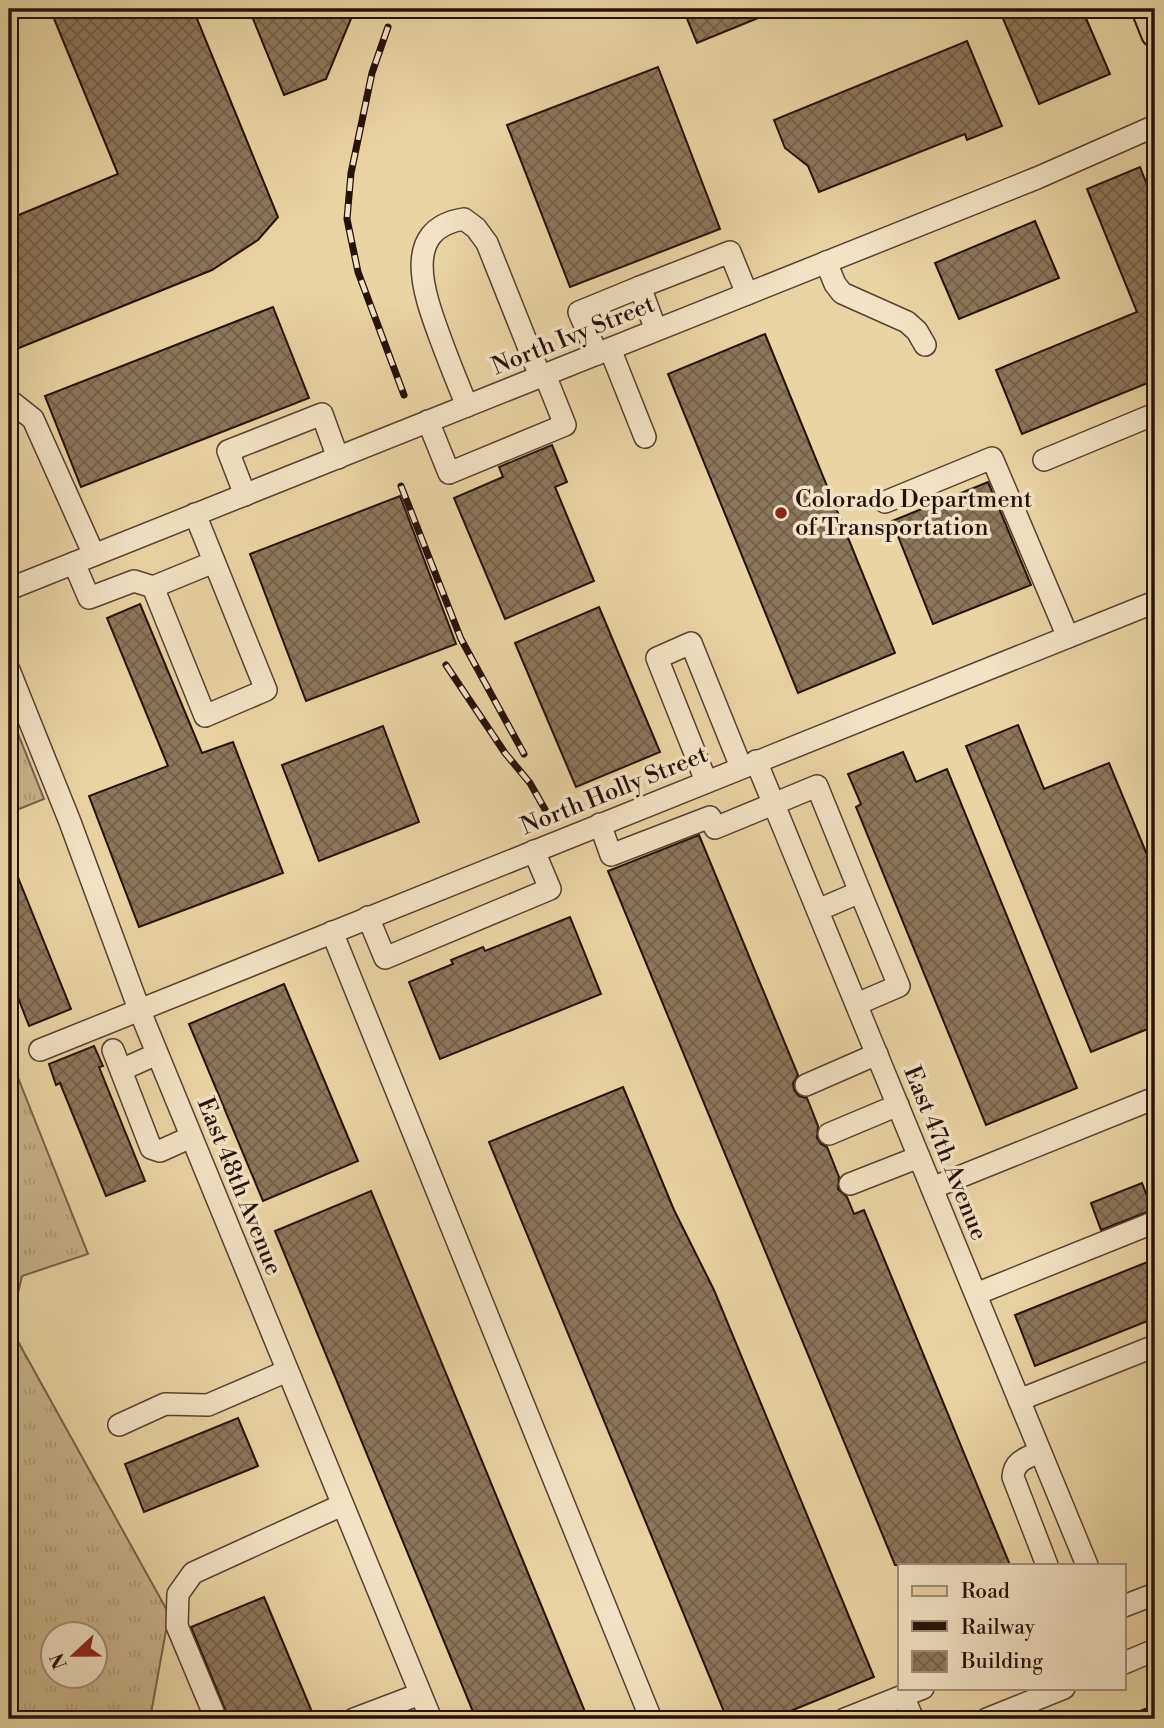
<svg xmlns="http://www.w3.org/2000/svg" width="1164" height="1728" viewBox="0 0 1164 1728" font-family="'Libre Bodoni',serif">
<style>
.grass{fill:url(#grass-tufts);stroke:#766249;stroke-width:2;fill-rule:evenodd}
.building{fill:url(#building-cross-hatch);stroke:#251209;stroke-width:2}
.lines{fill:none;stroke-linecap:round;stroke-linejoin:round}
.minor-casing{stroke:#564230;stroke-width:24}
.major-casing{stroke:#251209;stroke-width:30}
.minor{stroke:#f1e3c3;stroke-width:21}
.major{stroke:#e9d4a3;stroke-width:26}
.rail-casing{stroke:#251209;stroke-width:7}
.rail{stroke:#f1e3c3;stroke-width:4.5;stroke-dasharray:13;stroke-linecap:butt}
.poi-dot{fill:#8f2418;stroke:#f1e3c3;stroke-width:2.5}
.labels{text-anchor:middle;stroke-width:7;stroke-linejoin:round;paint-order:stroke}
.street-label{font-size:24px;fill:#251209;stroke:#f1e3c3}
.poi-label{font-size:24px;fill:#251209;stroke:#f1e3c3;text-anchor:start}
</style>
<defs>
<pattern id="grass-tufts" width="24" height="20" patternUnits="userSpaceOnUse" patternTransform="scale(1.75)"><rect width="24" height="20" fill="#c8b389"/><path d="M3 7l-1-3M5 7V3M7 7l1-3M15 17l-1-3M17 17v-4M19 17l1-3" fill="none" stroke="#ac9975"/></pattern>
<pattern id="building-cross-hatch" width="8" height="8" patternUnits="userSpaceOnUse" patternTransform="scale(1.75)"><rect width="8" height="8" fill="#8b7759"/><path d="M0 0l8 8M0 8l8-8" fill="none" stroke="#716048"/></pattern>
</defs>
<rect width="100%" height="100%" fill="#e9d4a3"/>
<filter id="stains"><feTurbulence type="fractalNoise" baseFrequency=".00286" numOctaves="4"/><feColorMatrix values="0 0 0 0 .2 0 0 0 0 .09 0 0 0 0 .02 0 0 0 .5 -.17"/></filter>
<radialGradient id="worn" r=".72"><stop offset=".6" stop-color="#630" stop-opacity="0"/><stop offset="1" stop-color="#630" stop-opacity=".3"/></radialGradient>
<g class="grass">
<path d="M9 711 44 799 9 813Z"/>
<path d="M9 1055 88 1254 22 1276 10 1327 169 1614 150 1719H9ZM52 1634H94V1676H52Z"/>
</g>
<g class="building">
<path d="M50 9H193L278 217 258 240 212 270 9 352V219L118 174Z"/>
<path d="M249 9H355L326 79 284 95Z"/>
<path d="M683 9H780L697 43Z"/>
<path d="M999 9H1082L1110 74 1039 104Z"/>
<path d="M967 41 1002 126 967 140 965 134 819 192 808 166 785 148 774 120Z"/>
<path d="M658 67 720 229 570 287 507 125Z"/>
<path d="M1140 167 1155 205V380L1022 434 996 370 1137 312 1087 189Z"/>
<path d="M1035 221 1059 278 959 319 935 263Z"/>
<path d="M273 307 309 398 81 487 45 396Z"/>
<path d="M765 334 895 653 798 693 668 374Z"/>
<path d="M552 445 567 482 555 487 594 581 505 619 454 498 503 477 499 467Z"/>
<path d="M988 482 1031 585 933 624 892 521Z"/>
<path d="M400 496 456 644 306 701 250 554Z"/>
<path d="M140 604 202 753 233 742 283 873 139 927 89 796 168 766 107 618Z"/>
<path d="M599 607 660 752 576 787 515 643Z"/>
<path d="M1018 725 1044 789 1109 763 1155 874V1026L1091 1052 966 746Z"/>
<path d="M383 726 419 822 319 861 282 765Z"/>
<path d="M903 752 916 782 947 769 1077 1088 986 1125 856 807 861 804 848 774Z"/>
<path d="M699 835 798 1075 793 1083 794 1090 799 1096 807 1098 818 1126 817 1138 821 1144 827 1147 839 1177 838 1189 847 1197 854 1214 864 1210 1010 1565H895L608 871Z"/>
<path d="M9 855 71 1009 29 1026 9 974Z"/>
<path d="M570 917 601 994 440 1059 409 982 453 964 451 960 483 947 485 951Z"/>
<path d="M284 984 358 1161 263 1201 189 1024Z"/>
<path d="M94 1046 103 1066 99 1067 145 1181 106 1196 60 1083 56 1085 49 1064Z"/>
<path d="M623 1087 674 1210 714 1290 874 1677 771 1719H727L489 1142Z"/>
<path d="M1142 1183 1150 1204 1155 1202V1209L1101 1230 1091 1203Z"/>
<path d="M371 1191 588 1719H476L275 1231Z"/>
<path d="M1155 1259V1318L1035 1366 1015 1315Z"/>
<path d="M238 1418 258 1466 144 1512 125 1464Z"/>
<path d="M264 1597 315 1719H229L191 1627Z"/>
<path d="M1155 1705V1719H1120Z"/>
</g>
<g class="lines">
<defs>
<g id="minor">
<path d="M826 262 835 284 842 293 907 322 917 331 925 345"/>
<path d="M640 287 730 252 747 294"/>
<path d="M610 349 645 437"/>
<path d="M597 354 579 312 640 287 656 330"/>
<path d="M9 400 33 419 94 555"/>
<path d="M467 406C458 384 449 362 441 340 426 299 398 229 464 219L476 228 487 243 540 376"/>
<path d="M428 421 449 473 565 425 545 375"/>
<path d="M1044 460 1155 414"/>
<path d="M245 495 228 451 322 414 338 458"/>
<path d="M885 502 992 458 1068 637"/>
<path d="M74 563 89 598 134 581 153 587 205 716 266 690 195 514"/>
<path d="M153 587 214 562"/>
<path d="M9 589 1037 178 1155 126"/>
<path d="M9 670 70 822 139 1009 431 1719"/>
<path d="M756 761 1087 1565"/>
<path d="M706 781 657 658 691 643 741 767"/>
<path d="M600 824 611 855 710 817 715 828 817 786 860 892"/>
<path d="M818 910 860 892 899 986 857 1004"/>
<path d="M368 917 385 958 550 889 534 851"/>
<path d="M332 932 651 1719"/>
<path d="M40 1050 1155 602"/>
<path d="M113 1050 151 1148 160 1151 191 1137"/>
<path d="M121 1070 157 1054"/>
<path d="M806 1085 877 1054"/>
<path d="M829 1134 898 1105"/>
<path d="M850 1184 919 1157"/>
<path d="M932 1188 1155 1098"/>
<path d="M976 1294 1155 1222"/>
<path d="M1019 1400 1155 1346"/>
<path d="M119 1425 165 1404 208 1405 287 1371"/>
<path d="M1040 1452C1026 1458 1014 1461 1013 1477L1047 1565"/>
<path d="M1124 1606 1155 1594"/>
<path d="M1124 1663 1155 1650"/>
<path d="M903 1696 913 1719"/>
<path d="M216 1719 177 1626 178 1594 193 1573 342 1505"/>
<path d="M354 1719 420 1694"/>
<path d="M845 1719 923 1688"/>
<path d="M987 1719 1064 1688"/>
</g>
<path id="major" d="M1145 9 1155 34"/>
</defs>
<use href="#minor" class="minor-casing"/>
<use href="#major" class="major-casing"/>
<use href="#minor" class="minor"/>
<use href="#major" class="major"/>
<defs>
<g id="rail">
<path d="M388 27 372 73 351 173 347 219 358 272 404 395"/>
<path d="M401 486 461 639 524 754"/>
<path d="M446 665 505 753 530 783 551 820"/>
</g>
</defs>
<use href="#rail" class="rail-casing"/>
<use href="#rail" class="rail"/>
</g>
<circle class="poi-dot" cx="781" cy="513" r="7"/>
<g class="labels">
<g class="street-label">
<text transform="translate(573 335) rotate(-22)" y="8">North Ivy Street</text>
<text transform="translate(614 790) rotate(-22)" y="8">North Holly Street</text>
<text transform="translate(946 1153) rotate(68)" y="8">East 47th Avenue</text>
<text transform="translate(240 1186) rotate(68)" y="8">East 48th Avenue</text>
</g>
<g class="poi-label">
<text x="795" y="507">Colorado Department<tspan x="795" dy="28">of Transportation</tspan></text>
</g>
</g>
<rect width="1164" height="1728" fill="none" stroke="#e9d4a3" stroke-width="35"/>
<rect x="10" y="10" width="1143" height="1707" fill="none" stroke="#251209" stroke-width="3.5"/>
<rect x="18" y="18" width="1129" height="1693" fill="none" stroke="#251209" stroke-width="2"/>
<rect x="898" y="1564" width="228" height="126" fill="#f1e3c3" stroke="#9f8f79" stroke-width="2"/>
<rect x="912" y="1586" width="35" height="10" fill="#e9d4a3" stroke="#9f8f79" stroke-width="2"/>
<text x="961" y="1598" font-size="21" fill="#251209">Road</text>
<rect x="912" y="1621" width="35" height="10" fill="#251209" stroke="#9f8f79" stroke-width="2"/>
<text x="961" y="1634" font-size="21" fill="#251209">Railway</text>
<rect x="912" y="1651" width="35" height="21" fill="url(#building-cross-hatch)" stroke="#9f8f79" stroke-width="2"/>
<text x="961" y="1668" font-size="21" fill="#251209">Building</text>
<g transform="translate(74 1655) rotate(248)"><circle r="33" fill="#f1e3c3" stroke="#9f8f79" stroke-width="2"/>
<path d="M0-5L12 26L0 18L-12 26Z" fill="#8f2418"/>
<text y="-10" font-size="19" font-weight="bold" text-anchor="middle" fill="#251209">N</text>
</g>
<rect width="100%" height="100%" filter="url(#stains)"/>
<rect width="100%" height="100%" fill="url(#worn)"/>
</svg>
